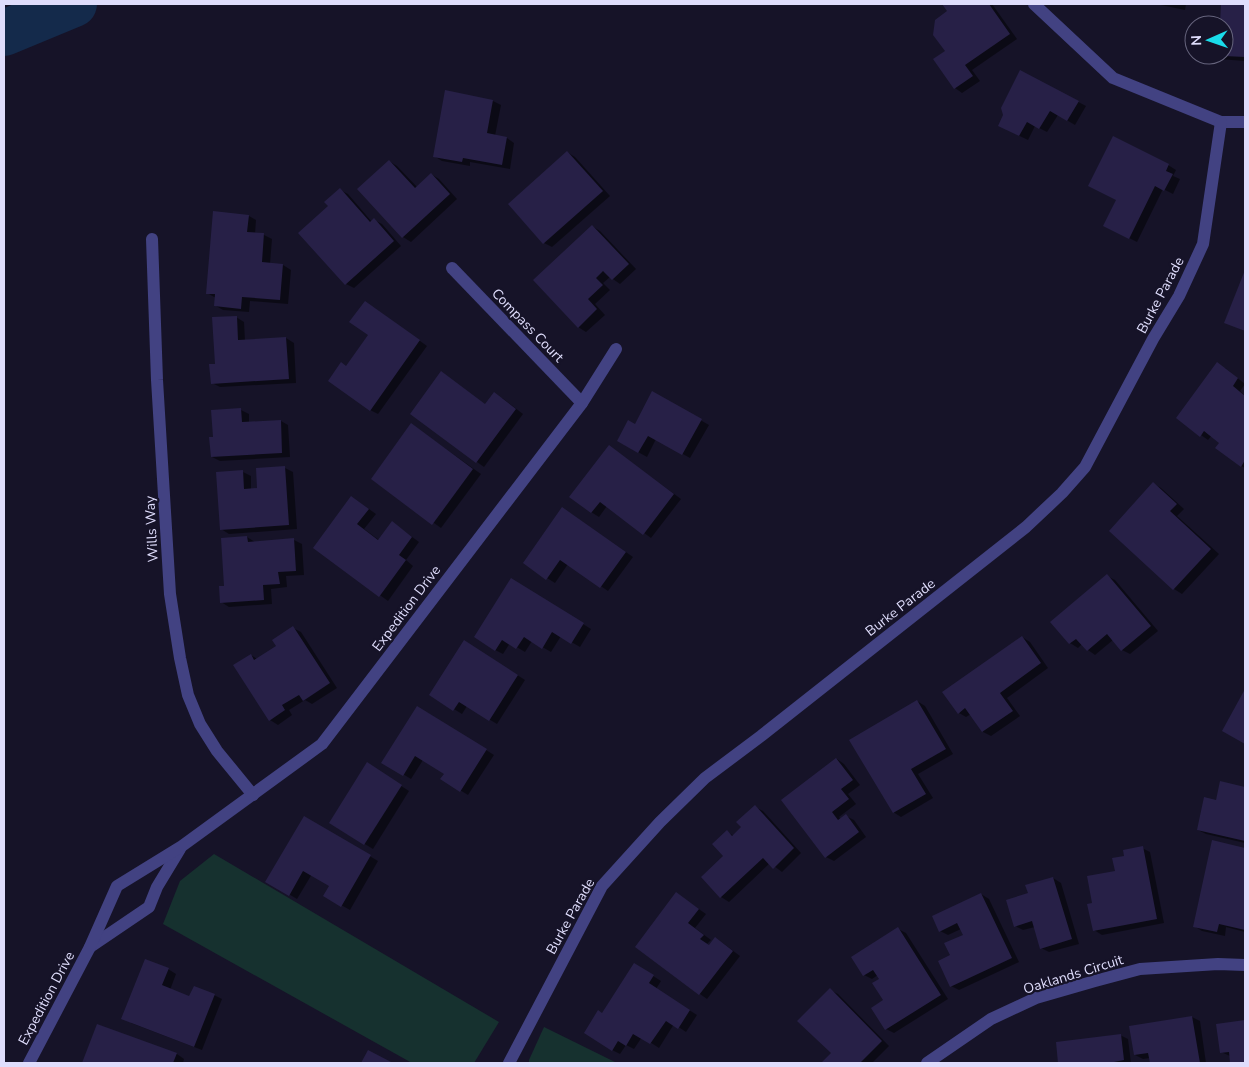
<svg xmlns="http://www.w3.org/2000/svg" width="1249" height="1067" viewBox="0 0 1249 1067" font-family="'Nunito Sans',sans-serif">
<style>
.green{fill:#16312f}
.shadow{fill:#0007}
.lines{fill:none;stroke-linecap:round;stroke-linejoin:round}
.river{stroke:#142a4b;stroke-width:46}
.building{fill:#272047}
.street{stroke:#424282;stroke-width:12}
.labels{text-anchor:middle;stroke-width:4.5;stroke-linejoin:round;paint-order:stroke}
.street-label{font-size:14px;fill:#dfddfc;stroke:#161328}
</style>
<rect width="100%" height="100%" fill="#161328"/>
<g class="green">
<path d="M214 854 499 1022 474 1063H412L163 924 180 881Z"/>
<path d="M544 1027 617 1063H529V1060Z"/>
</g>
<g class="shadow">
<path d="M944 4H992L1017 39 972 70 980 81 962 93 955 88 947 51 949 11Z"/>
<path d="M1156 4H1186L1185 10Z"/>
<path d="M1223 4H1245V61L1205 58 1199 55H1224V25H1221Z"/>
<path d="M1021 72 1086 106 1075 125 1058 115 1047 132 1035 126 1028 140 1007 130 1005 115Z"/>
<path d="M446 92 493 101 501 105 495 136 507 138 514 143 510 169 470 162V166L442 161 434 156Z"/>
<path d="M567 152 575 157 610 196 552 247 544 243Z"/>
<path d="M389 161 397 166 417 187 431 174 439 179 457 199 411 242 403 237 359 189Z"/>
<path d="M1168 165 1176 170 1173 176 1180 179 1173 194 1163 189 1137 242 1113 230Z"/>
<path d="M340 190 348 194 372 222 374 220 382 224 401 246 354 288 346 284 330 206Z"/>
<path d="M249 216 256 220 255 234 264 235 272 239 270 264 283 265 291 270 288 304 250 301 249 312 223 310 216 306V298L207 293Z"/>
<path d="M592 226 600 231 636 269 620 284 610 277 603 283 610 290 595 304 605 315 586 332 578 327Z"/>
<path d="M1245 273V331L1225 322Z"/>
<path d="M373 307 427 346 378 414 370 410 347 367 370 335Z"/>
<path d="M236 317 244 322 245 341 286 338 294 343 296 383 220 387 212 383 216 365Z"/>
<path d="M1225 368 1245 384 1240 391 1245 396V468L1241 466 1221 442 1212 435 1208 440 1201 435Z"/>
<path d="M653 393 709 425 690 458 656 439 647 457 618 441 635 426Z"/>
<path d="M502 398 523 414 484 467 477 462 486 405Z"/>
<path d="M241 410 249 414V423L281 421 288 425 290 457 220 461 212 457 214 438Z"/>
<path d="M412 425 481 474 441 528 372 479Z"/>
<path d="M609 446 681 499 651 538 607 506 599 517 591 512Z"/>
<path d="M285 468 293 472 297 529 229 534 221 529 243 472 251 476V489H259L257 469Z"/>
<path d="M1154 484 1161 488 1184 509 1177 516 1219 554 1182 594 1174 589 1111 531Z"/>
<path d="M352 497 376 514 364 529 379 540 400 528 419 542 406 560 413 566 388 601 315 548Z"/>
<path d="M570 513 633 557 608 591 568 564 555 583 547 578Z"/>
<path d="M247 537 255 542 294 540 302 544 304 575 286 576 287 587 271 589 272 604 229 607 221 602 226 587Z"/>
<path d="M1107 576 1115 580 1158 631 1130 654 1122 650 1113 640 1095 655 1088 650 1082 644 1078 648 1070 643Z"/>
<path d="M519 584 591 629 580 647 561 636 551 652 532 641 525 652 510 643 503 654 495 650Z"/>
<path d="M293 628 301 632 337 688 312 704 305 700 289 710 292 715 278 725 270 720 251 655 257 659 278 646Z"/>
<path d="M1022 637 1030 642 1048 668 1007 698 1020 716 991 736 983 732 971 714 966 717 959 713Z"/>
<path d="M472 646 525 680 497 724 467 706 462 714 431 695Z"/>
<path d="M1245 691V742L1224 730Z"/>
<path d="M917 701 925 706 953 754 918 774 933 798 901 817 893 812Z"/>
<path d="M426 712 494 755 468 795 442 779 445 774 423 760 411 779 383 762Z"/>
<path d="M837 759 844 764 860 785 848 794 856 804 839 817 841 819 846 816 854 820 866 837 834 861 826 857Z"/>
<path d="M375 769 409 791 373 849 330 823Z"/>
<path d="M1221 783 1245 788V843L1206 834 1198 830 1216 801Z"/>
<path d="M755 807 763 811 801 853 782 872 770 863 729 902 721 897 703 877 725 856 727 832 734 836 743 827Z"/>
<path d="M304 817 378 861 350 910 325 896 330 885 312 874 297 899 267 881Z"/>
<path d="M1213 842 1245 849V932L1226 927 1225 936 1202 931 1194 926Z"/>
<path d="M1142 848 1150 852 1164 923 1102 935 1094 930V904L1125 857Z"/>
<path d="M1053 878 1061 883 1079 944 1049 952 1041 948 1035 927 1023 930 1015 926 1029 894Z"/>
<path d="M677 894 706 914 695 928 711 940 707 944 710 946 716 938 740 956 707 999 700 994Z"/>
<path d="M981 894 989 899 1019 962 959 990 951 986 952 956 964 935 961 929 948 935 940 931Z"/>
<path d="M898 929 906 933 948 999 894 1033 886 1029 885 1001 880 979 878 975 872 979 864 975Z"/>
<path d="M168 969 176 974 170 990 190 998 214 995 222 999 202 1050 131 1023Z"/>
<path d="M642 969 661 981 656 989 697 1015 686 1032 674 1024 659 1048 642 1037 634 1049 626 1045 620 1054 612 1050 603 1014Z"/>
<path d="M830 990 838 994 889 1046 872 1063H822L832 1053Z"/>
<path d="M1192 1017 1200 1021 1206 1063H1151L1150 1058 1143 1059 1135 1055Z"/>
<path d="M1245 1021V1063H1231L1230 1056 1221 1052 1217 1025Z"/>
<path d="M98 1025 177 1054 184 1059 183 1063H84Z"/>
<path d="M1120 1035 1128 1039 1131 1063H1060L1057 1043Z"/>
</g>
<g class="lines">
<path class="river" d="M4 33 74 4"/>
</g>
<g class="building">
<path d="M942 4H989L1010 34 965 65 973 76 954 89 933 59 945 51 933 35 935 20 947 11Z"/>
<path d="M1221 4H1245V57L1224 56V25H1220Z"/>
<path d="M1020 70 1079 101 1067 121 1050 111 1039 129 1027 122 1019 136 998 126 1003 115 1001 108Z"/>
<path d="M445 90 493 100 487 133 507 137 502 165 463 158 462 162 433 157Z"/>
<path d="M1113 136 1169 164 1166 171 1173 174 1164 191 1155 186 1129 239 1103 226 1116 200 1088 186Z"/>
<path d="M567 151 603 191 543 244 508 204Z"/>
<path d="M389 160 415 188 431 173 450 194 402 238 357 189Z"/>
<path d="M340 188 370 222 374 218 394 241 345 285 298 233 328 206 324 202Z"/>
<path d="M213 211 249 215 247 232 264 233 262 262 283 264 280 300 242 297 241 309 214 306 215 294H206Z"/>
<path d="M592 225 629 264 612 280 603 271 596 278 603 285 588 299 597 309 578 328 533 280Z"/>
<path d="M1245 270V331L1224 323Z"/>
<path d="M365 301 420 340 370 411 328 381 341 362 346 366 368 335 349 322Z"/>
<path d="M237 316 238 340 286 337 289 379 211 384 209 364H215L212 317Z"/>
<path d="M1217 362 1238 378 1233 386 1245 396V460L1241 467 1215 448 1219 443 1204 431 1200 437 1176 418Z"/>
<path d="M441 371 485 404 494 392 516 409 476 463 410 414Z"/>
<path d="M652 391 702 419 682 455 648 436 638 453 617 441 628 420 635 424Z"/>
<path d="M241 408 242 422 281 420 282 453 211 457 209 437H213L211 410Z"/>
<path d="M411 423 473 469 432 525 371 479Z"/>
<path d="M609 445 674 494 643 535 600 502 591 513 569 497Z"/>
<path d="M285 466 289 525 220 530 216 472 243 470 244 489 257 488 256 468Z"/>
<path d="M1153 482 1177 504 1170 511 1211 549 1173 590 1109 531Z"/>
<path d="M351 496 369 509 357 524 378 540 392 521 412 537 399 555 406 560 379 597 313 548Z"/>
<path d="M562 507 626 552 600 588 560 560 546 580 523 563Z"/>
<path d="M247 536 248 542 294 538 296 571 278 572 280 584 263 585 264 600 220 603 219 586H224L221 538Z"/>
<path d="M1107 574 1151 626 1121 651 1107 634 1087 651 1076 639 1069 644 1050 622Z"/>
<path d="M511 578 584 623 571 644 552 632 542 649 524 637 516 649 502 640 495 651 474 637Z"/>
<path d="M293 626 330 683 303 701 299 695 282 705 285 710 269 721 233 665 251 654 254 660 276 646 272 640Z"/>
<path d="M1022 636 1041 663 1000 693 1013 711 982 732 965 708 958 714 942 692Z"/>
<path d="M464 640 518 675 489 721 459 702 453 711 429 695Z"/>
<path d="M1245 689V744L1222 731Z"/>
<path d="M917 700 946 749 911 769 926 794 893 813 849 740Z"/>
<path d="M417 706 487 749 460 792 440 779 444 774 415 756 403 776 381 763Z"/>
<path d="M836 758 853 780 841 789 849 799 832 812 838 820 846 814 859 832 825 858 781 800Z"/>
<path d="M367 762 402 785 364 845 329 823Z"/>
<path d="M1220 781 1245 787V841L1197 830 1204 797 1216 800Z"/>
<path d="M755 805 794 848 773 869 763 858 720 898 701 877 723 856 712 844 727 830 732 836 741 827 736 822Z"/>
<path d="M304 816 371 855 341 907 323 896 329 886 303 871 289 896 265 882Z"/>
<path d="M1212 840 1245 848V930L1219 924 1217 932 1193 927Z"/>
<path d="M1143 846 1157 919 1093 931 1087 904 1092 903 1087 876 1115 871 1112 858 1124 856 1123 850Z"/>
<path d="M1053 877 1072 939 1040 949 1032 921 1014 927 1006 900 1028 893 1025 885Z"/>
<path d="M676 892 699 909 688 923 704 935 700 939 709 945 715 937 733 951 699 995 635 947Z"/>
<path d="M981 893 1012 958 950 987 938 961 950 955 944 943 963 935 957 923 939 932 932 916Z"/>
<path d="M898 927 941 995 885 1030 871 1008 883 1000 872 983 879 979 873 970 863 976 851 957Z"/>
<path d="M145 959 169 968 162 985 189 996 194 986 215 994 194 1047 121 1019Z"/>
<path d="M634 963 654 975 649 983 690 1010 678 1029 666 1021 650 1044 633 1034 626 1046 618 1041 612 1051 584 1033 598 1010 602 1013Z"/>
<path d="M830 988 882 1041 860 1063H821L831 1053 797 1021Z"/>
<path d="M1192 1016 1200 1063H1150L1148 1053 1134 1055 1129 1026Z"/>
<path d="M1245 1020V1063H1230L1229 1052 1220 1053 1216 1024Z"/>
<path d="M97 1024 177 1053 173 1063H82Z"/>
<path d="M1121 1034 1124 1060 1109 1063H1058L1056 1042Z"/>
<path d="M368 1050 393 1063H361Z"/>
</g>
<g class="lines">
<g class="street">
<path d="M1034 4 1113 78 1221 122H1245"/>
<path d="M152 239 157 380 170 594 180 658 188 695 200 724 217 751 253 795"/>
<path d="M452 268 582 403"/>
<path d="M90 947 149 907 157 887 180 849"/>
<path d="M29 1063 90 947 117 886 182 846 322 744 582 403 616 349"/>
<path d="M509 1063 602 886 660 822 705 778 761 736 1026 527 1062 493 1085 467 1153 339 1179 296 1203 244 1221 122"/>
<path d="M927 1063 991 1019 1036 998 1095 981 1140 969 1218 964 1245 965"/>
</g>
</g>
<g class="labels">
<g class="street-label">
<text transform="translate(1160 295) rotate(-62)" y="5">Burke Parade</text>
<text transform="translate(528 325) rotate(46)" y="5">Compass Court</text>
<text transform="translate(151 529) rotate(-93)" y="5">Wills Way</text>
<text transform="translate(900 607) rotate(-38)" y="5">Burke Parade</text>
<text transform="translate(406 608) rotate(-53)" y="5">Expedition Drive</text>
<text transform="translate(570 916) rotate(-61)" y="5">Burke Parade</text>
<text transform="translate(1073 974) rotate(-17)" y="5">Oaklands Circuit</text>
<text transform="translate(46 998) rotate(-62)" y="5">Expedition Drive</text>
</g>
</g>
<rect width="1249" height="1067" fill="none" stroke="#dfddfc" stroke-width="10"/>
<g transform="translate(1209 40) rotate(268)"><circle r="24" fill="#161328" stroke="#66647d"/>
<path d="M0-4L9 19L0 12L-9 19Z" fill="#1adcea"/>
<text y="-8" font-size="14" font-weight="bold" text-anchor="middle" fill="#dfddfc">N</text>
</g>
</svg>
